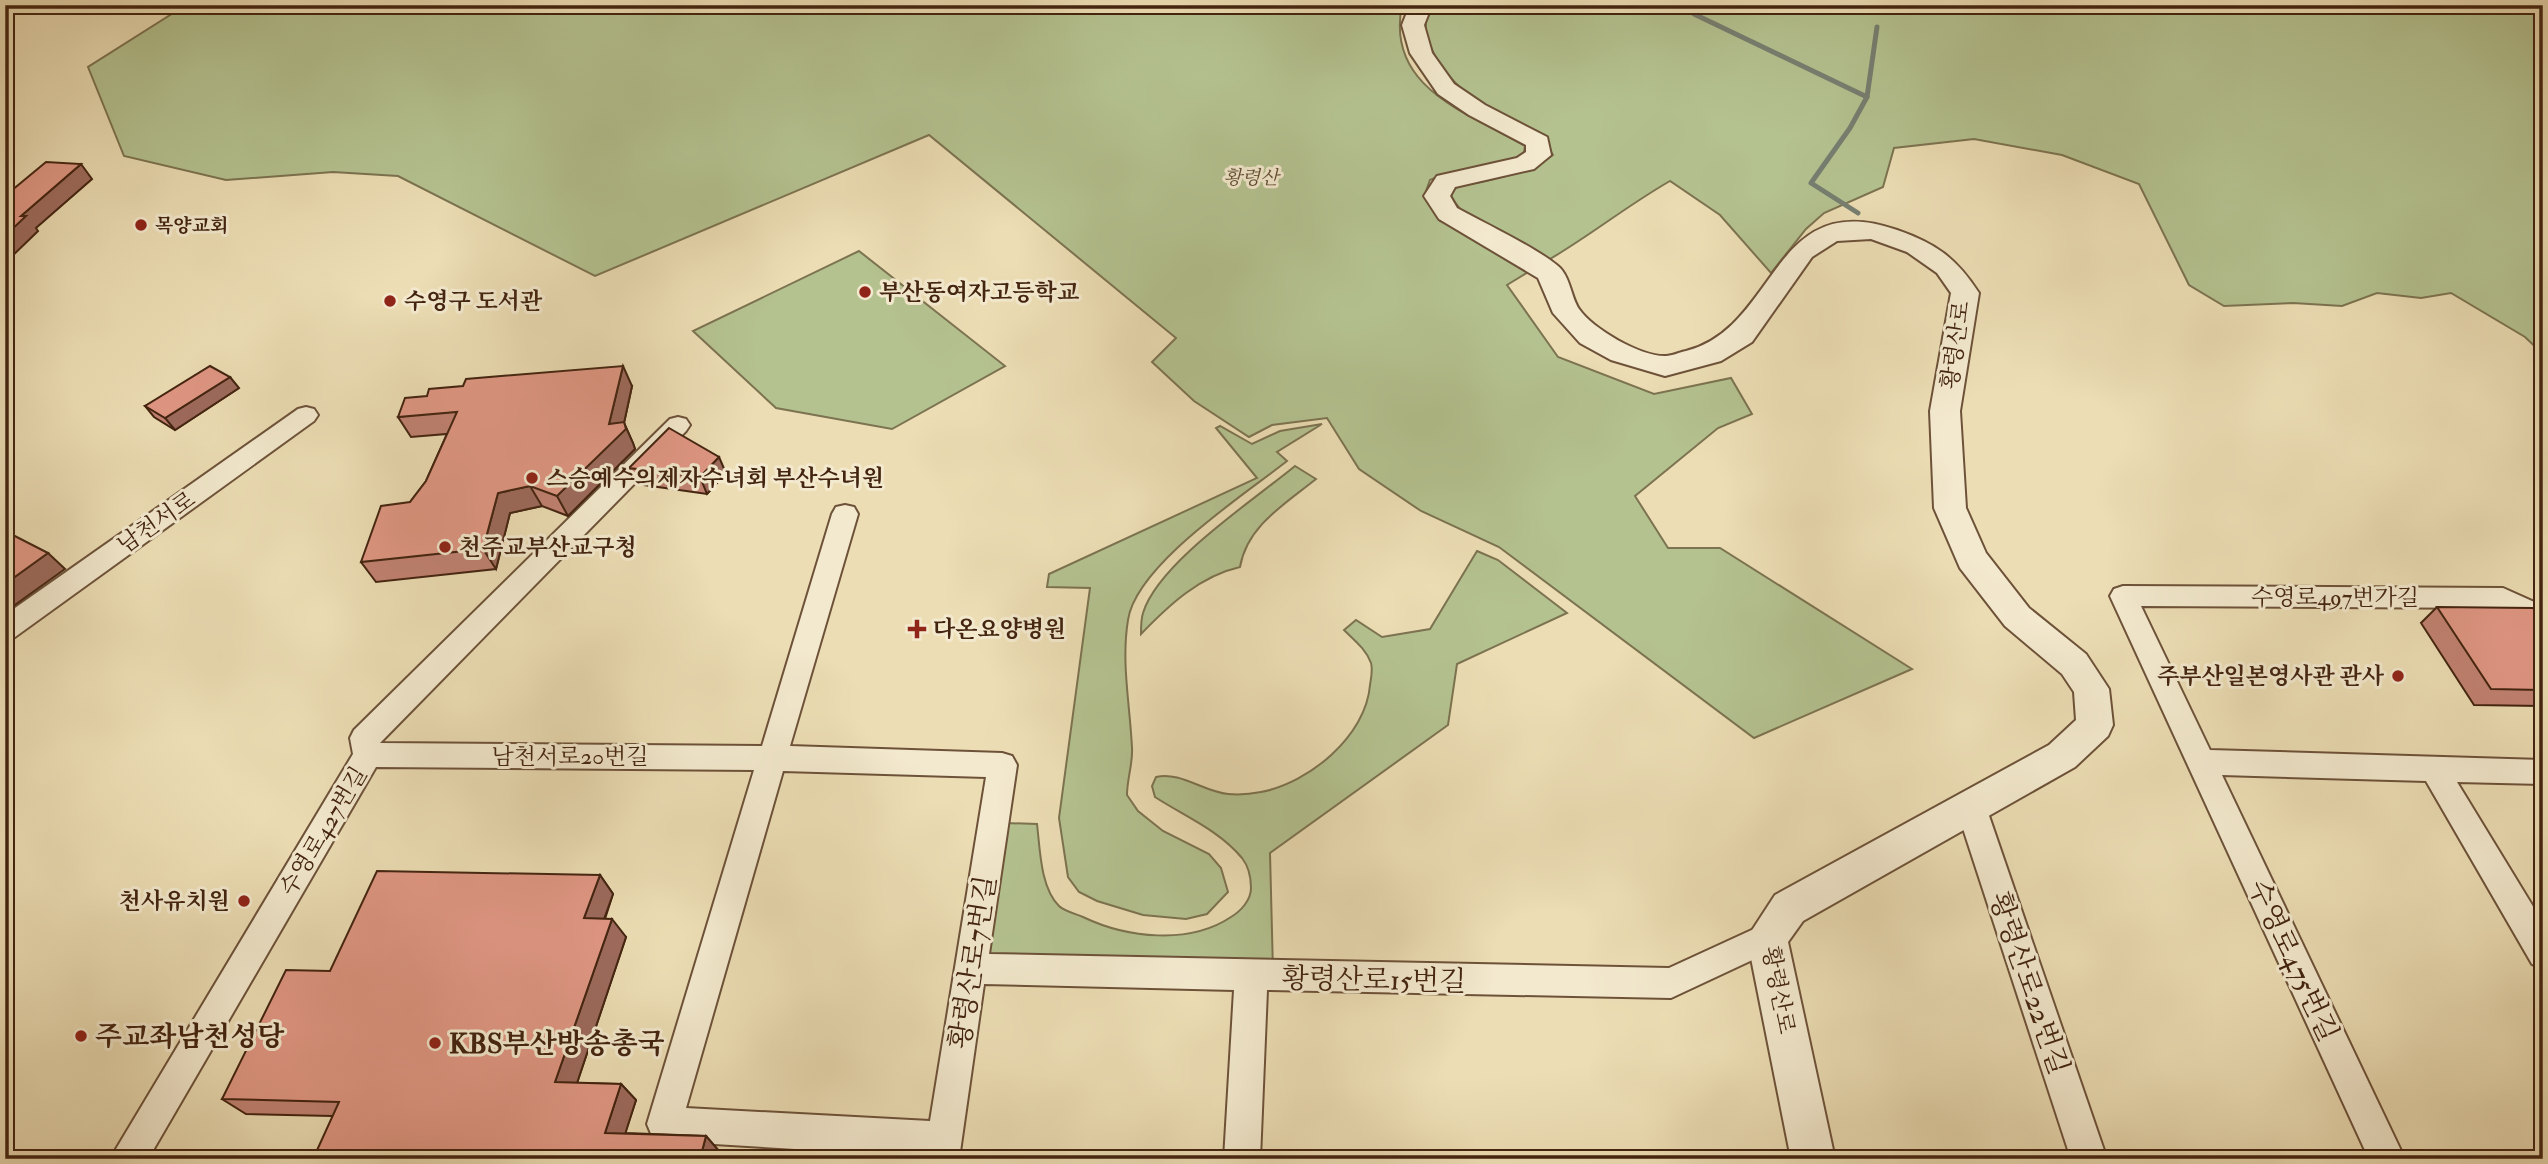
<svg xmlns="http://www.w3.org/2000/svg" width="2548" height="1164" viewBox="0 0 2548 1164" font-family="'IM FELL Double Pica','Noto Serif KR',serif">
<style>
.green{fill:#b4c290;stroke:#7c7350;stroke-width:2}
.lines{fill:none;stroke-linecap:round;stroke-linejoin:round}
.stream{stroke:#777f71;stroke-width:5}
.minor-casing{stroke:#6d5239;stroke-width:4}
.tertiary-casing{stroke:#6d5239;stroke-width:4}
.minor{fill:#f3e9ce;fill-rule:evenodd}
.tertiary{fill:#f3e9ce;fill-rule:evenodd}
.wall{fill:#c18272;stroke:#432410;stroke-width:2}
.shaded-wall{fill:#9d6a5c;stroke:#432410;stroke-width:2}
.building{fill:#e09784;stroke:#432410;stroke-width:2}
.poi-dot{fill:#8f2418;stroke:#f3e9ce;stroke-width:2.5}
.labels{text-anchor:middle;stroke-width:6;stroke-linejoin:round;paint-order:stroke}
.far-park-label{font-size:19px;font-style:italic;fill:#5f4c30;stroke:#f3e9ce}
.far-poi-label{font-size:19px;font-weight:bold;fill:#432410;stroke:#f3e9ce;text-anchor:start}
.poi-label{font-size:23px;font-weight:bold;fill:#432410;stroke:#f3e9ce;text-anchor:start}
.street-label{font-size:23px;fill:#432410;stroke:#f3e9ce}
.near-street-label{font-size:28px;fill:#432410;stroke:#f3e9ce}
.near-poi-label{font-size:28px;font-weight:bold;fill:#432410;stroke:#f3e9ce;text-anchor:start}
</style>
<rect width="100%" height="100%" fill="#ecddb4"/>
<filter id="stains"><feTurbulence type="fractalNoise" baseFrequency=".00286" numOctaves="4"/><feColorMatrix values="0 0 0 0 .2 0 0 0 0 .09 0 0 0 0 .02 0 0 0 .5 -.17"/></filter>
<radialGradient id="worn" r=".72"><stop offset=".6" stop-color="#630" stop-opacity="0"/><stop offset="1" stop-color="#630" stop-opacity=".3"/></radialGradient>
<g class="green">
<path d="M186 5H1402C1385 88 1467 112 1525 146L1523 158 1444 174 1430 180 1425 194 1440 221 1472 233 1533 269 1507 285 1558 357 1654 394 1731 378 1752 414 1718 428 1635 496 1668 548H1720L1912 669 1754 738 1499 547 1421 511 1359 469 1327 418 1272 425 1249 437 1194 401 1152 362 1176 338 929 135 595 276 398 176 333 172 226 180 124 156 88 67Z"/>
<path d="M1431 5H2543V354L2525 337 2451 293 2421 298 2377 293 2342 306 2293 303 2224 306 2189 285 2139 184 2062 155 1974 139 1894 148 1883 187 1824 213 1806 229 1771 273 1720 215 1670 181C1628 205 1591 235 1550 259 1520 247 1460 224 1450 192 1461 183 1467 185 1481 182 1504 177 1534 168 1553 155 1538 129 1518 125 1493 111 1469 98 1449 80 1435 56 1425 36 1422 26 1431 5Z"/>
<path d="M859 251 1005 366 892 429 776 408 693 331Z"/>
<path d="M1322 424 1277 452 1287 461C1244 495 1136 565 1128 620 1121 662 1130 705 1132 748 1133 763 1127 779 1127 795L1138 811 1163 831 1209 854 1221 868 1228 892 1207 914 1186 919 1143 915 1097 901 1079 892 1068 877 1059 818 1090 588 1047 587 1049 574 1257 478 1216 428 1220 426 1252 444 1280 431Z"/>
<path d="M1295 466 1316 479C1285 504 1247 526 1240 567 1200 576 1169 605 1141 634 1141 628 1141 619 1143 613 1158 563 1254 500 1295 466Z"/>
<path d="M1477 551 1498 560 1567 613 1457 664 1448 725 1270 853 1273 971 997 966 983 949 1005 823 1037 824C1040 848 1040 887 1059 906 1064 911 1076 914 1083 917 1127 938 1189 945 1231 917 1241 911 1251 900 1251 888 1251 876 1249 867 1242 858 1219 830 1184 816 1155 797L1152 786 1156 777C1180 771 1204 792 1228 794 1238 795 1251 794 1261 792 1309 783 1366 736 1370 685 1371 678 1373 670 1371 663 1366 649 1354 640 1344 630L1356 620 1382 637 1430 629Z"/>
</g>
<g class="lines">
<g class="stream">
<path d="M1694 14 1867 97"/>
<path d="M1858 213 1811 183 1850 128 1867 97 1877 27"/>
</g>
<defs>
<g id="minor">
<path d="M306 407 314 409 318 415 314 421 15 637 5 640V615L298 409Z"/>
<path d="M678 417 686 419 690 425 686 431 380 743 762 746 832 514 836 507 845 505 854 507 858 514 790 746 1002 753 1012 756 1017 765 989 954 1669 968 1767 923 1778 928 1783 938 1778 948 1671 998 1267 990 1260 1159H1224L1234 990 984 984 959 1159 664 1141 652 1136 647 1124 754 770 376 767 148 1159H110L353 754 350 738 354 730 670 419ZM783 771 986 777 930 1121 686 1108Z"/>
<path d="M2123 586 2503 588 2543 606V628L2500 608 2141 606 2210 750 2543 760V784L2457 782 2543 923V968L2532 964 2426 781 2222 775 2405 1159H2369L2110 596 2114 589Z"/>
<path d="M1971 794 1982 798 1986 807 2107 1159H2071L1956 807 1960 798Z"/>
</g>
<path id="tertiary" d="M1410 5H1432L1424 25 1432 53 1454 84 1485 105 1547 137 1551 155 1534 169 1455 187 1450 196 1457 208C1486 224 1535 247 1558 266 1570 276 1571 297 1579 309 1593 329 1641 357 1666 356 1672 356 1680 352 1686 351 1779 327 1771 186 1897 230 1937 244 1956 258 1979 293L1960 411 1966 508 1986 553 2029 608 2086 654 2109 689 2113 725 2108 736 2075 767 1803 921 1788 942 1835 1159H1791L1747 938 1775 895 2049 745 2076 720 2074 692 2062 674 2005 626 1960 568 1934 508 1930 411 1951 293 1937 273 1907 252 1871 239 1837 241 1812 257 1752 342 1721 361 1665 376 1611 360 1580 343 1553 313 1538 278 1439 219 1424 196 1437 176 1517 158 1526 152V145L1469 115 1438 94 1410 53 1402 25Z"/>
</defs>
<use href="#minor" class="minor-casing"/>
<use href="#tertiary" class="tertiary-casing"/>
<use href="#minor" class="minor"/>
<use href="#tertiary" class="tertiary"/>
</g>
<g class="wall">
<path d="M632 386 624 423 633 443 635 449 568 516 542 506 510 513 496 569 376 582 361 562 410 502 426 481 447 434 411 437 398 417Z"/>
<path d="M239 388 175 430 154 417 145 406Z"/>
<path d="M629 468 726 473 707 494 637 484Z"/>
<path d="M2437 607 2543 622V706L2474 705 2421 623Z"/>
<path d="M600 875 613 894 605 919 626 937 577 1083 621 1084 636 1100 625 1133 706 1136 719 1151 332 1116 246 1114 222 1099 330 971Z"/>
</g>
<g class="shaded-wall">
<path d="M81 164 92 179 36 228 38 231 5 263V236L21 216Z"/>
<path d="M623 366 632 386 624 423 633 443 635 449 568 516 557 496 609 424Z"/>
<path d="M230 377 239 388 175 430 165 418Z"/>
<path d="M719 457 726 473 707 494 700 477Z"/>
<path d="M530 486 542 506 510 513 496 569 483 549 498 493Z"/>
<path d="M48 553 65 569 5 612V584Z"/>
<path d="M600 875 613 894 598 936 584 918Z"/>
<path d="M612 919 626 937 572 1098 555 1082Z"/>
<path d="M621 1084 636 1100 621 1147 605 1133Z"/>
<path d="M706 1136 719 1151 717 1159H700Z"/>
</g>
<g class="building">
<path d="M46 162 81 164 21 216H26L5 236V196Z"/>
<path d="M210 366 230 377 165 418 145 406Z"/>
<path d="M623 366 609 424 624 422 626 429 557 496 530 486 498 493 483 549 361 562 381 506 410 502 426 481 457 412 398 417 405 398 427 396 429 389 463 386 466 379Z"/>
<path d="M669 428 719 457 700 477 629 468Z"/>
<path d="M5 531 48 553 5 584Z"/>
<path d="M2437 607 2533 608 2543 622V690L2491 689Z"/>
<path d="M377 871 600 875 584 918 612 919 555 1082 621 1084 605 1133 706 1136 700 1159H313L339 1102 222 1099 286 970 330 971Z"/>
</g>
<g class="poi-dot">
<circle cx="141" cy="225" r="7"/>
<circle cx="865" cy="292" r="7"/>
<circle cx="390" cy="301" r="7"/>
<circle cx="532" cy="478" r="7"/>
<circle cx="445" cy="547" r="7"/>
<path d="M913.5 618.5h7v7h7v7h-7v7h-7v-7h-7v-7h7z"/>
<circle cx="2398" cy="676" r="7"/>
<circle cx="244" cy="901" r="7"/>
<circle cx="81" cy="1036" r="7"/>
<circle cx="435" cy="1043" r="7"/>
</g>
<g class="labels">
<g class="far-park-label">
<text x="1251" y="184">황령산</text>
</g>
<g class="far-poi-label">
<text x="155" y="232">목양교회</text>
</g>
<g class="poi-label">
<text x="879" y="300">부산동여자고등학교</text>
<text x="404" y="309">수영구 도서관</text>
<text x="546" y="486">스승예수의제자수녀회 부산수녀원</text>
<text x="459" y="555">천주교부산교구청</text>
<text x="933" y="637">다온요양병원</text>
<text x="2384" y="684" text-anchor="end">주부산일본영사관 관사</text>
<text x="230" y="909" text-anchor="end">천사유치원</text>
</g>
<g class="street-label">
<text transform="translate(1955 345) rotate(-82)" y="8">황령산로</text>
<text transform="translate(156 522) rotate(-35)" y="8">남천서로</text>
<text x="2335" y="605">수영로497번가길</text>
<text x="570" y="764">남천서로20번길</text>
<text transform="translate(323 831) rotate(-59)" y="8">수영로427번길</text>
<text transform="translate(1779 990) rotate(79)" y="8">황령산로</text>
</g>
<g class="near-street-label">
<text transform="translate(2294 960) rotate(65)" y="10">수영로475번길</text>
<text transform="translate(972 962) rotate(-81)" y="10">황령산로7번길</text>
<text transform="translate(1374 979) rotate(1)" y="10">황령산로15번길</text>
<text transform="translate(2030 983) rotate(71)" y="10">황령산로22번길</text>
</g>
<g class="near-poi-label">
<text x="95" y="1046">주교좌남천성당</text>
<text x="449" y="1053">KBS부산방송총국</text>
</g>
</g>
<rect width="2548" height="1164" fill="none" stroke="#ecddb4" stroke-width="28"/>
<rect x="7" y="7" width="2534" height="1150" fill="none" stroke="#432410" stroke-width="3.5"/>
<rect x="14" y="14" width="2520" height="1136" fill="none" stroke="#432410" stroke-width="2"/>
<rect width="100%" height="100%" filter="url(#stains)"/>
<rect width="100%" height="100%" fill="url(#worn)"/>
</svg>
